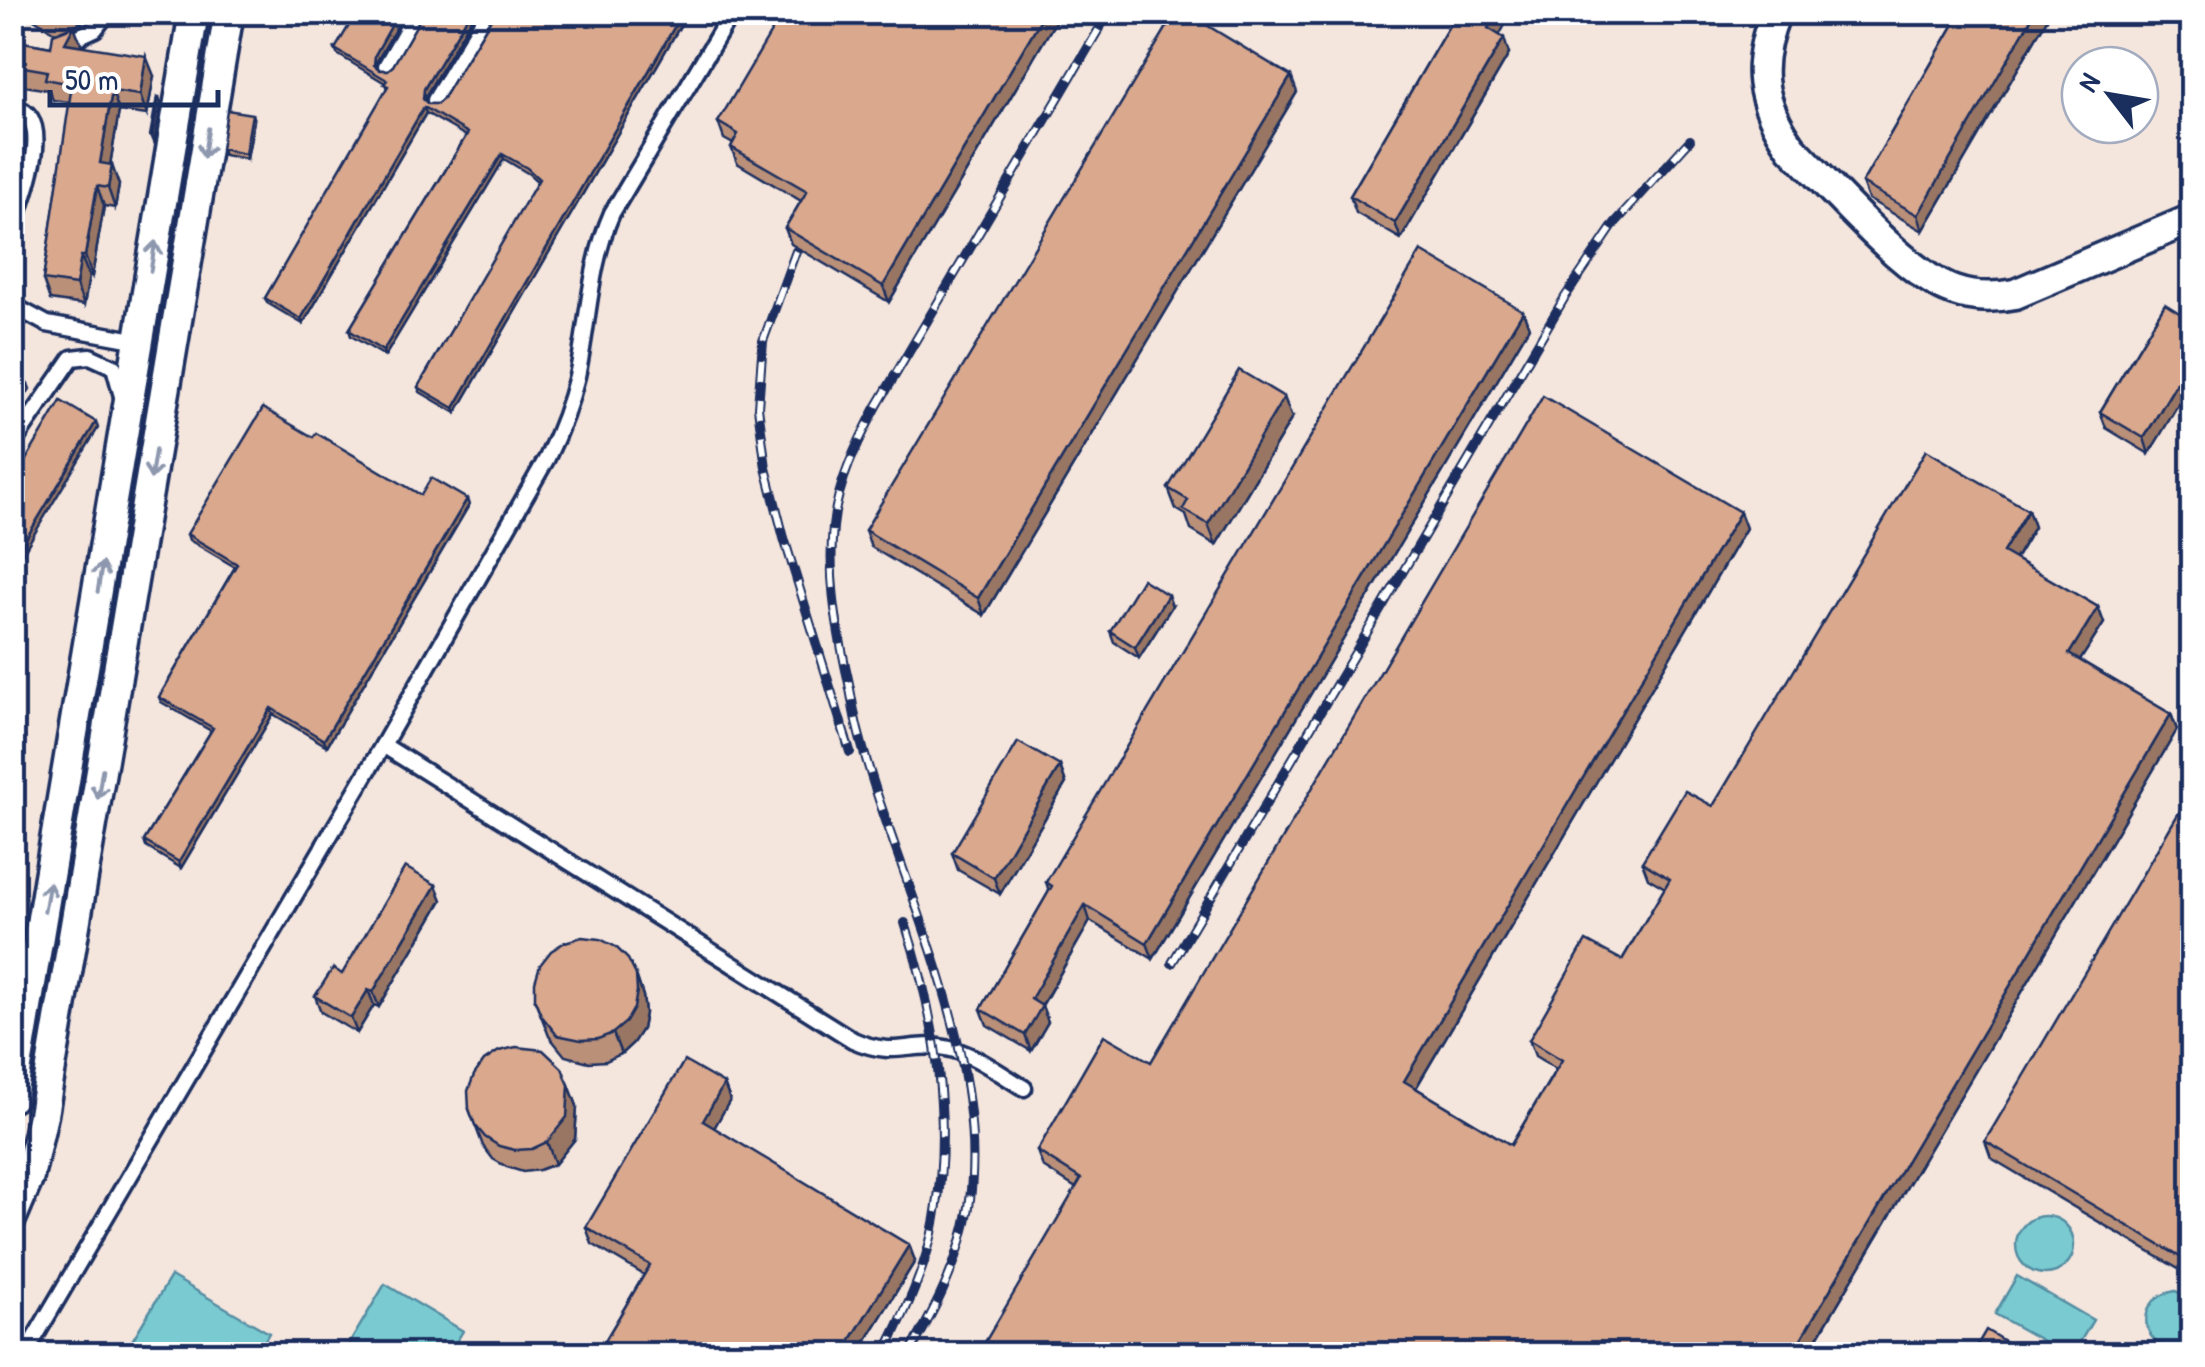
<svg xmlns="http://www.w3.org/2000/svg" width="2205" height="1367" viewBox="0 0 2205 1367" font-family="'Patrick Hand',sans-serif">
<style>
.built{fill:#f4e5dd;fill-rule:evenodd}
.water{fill:#7acbd1;stroke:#548da3;stroke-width:2.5}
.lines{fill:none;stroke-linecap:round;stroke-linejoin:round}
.service-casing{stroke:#1b2f5e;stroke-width:21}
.minor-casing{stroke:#1b2f5e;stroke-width:35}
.service{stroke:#fff;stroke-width:14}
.minor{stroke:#fff;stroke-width:28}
.rail-casing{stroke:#1b2f5e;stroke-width:10}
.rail{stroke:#fff;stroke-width:6;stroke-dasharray:19;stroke-linecap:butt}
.wall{fill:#bb9079;stroke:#1b2f5e;stroke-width:2.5}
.shaded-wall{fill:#997663;stroke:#1b2f5e;stroke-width:2.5}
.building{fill:#daa88d;stroke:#1b2f5e;stroke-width:2.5}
.oneway{stroke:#8d97ae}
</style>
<rect width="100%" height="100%" fill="#fff"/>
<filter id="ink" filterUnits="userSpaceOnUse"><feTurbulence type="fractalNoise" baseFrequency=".01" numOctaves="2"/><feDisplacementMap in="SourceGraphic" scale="20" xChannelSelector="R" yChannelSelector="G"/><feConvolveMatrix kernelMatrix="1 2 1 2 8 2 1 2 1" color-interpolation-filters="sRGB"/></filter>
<g filter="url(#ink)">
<path class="built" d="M13 13H2192V1354H13ZM2080 65H2140V125H2080Z"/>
<g class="water">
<circle cx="2045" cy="1245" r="29"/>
<path d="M171 1276 269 1333 257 1354H124Z"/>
<path d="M2017 1276 2093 1320 2073 1354H2066L1995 1314Z"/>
<path d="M385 1284 463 1331 449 1354H343Z"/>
<path d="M2175 1291 2192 1297V1343C2148 1367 2124 1300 2175 1291Z"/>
</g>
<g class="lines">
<defs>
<g id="service">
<path d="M63 44 95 29 108 12"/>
<path d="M386 66 417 12"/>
<path d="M435 100 488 12"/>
<path d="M12 107C60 114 21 202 12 232"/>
<path d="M12 305 47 324 139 341"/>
<path d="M12 445 72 358 90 356 114 367 123 400"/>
<path d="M383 745 853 1040C896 1059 910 1041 946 1048 974 1053 1000 1074 1024 1088"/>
<path d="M25 1354 383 745 547 458C560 431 570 405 577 376 589 321 589 265 612 213L732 12"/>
</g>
<g id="minor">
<path d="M1776 12C1754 66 1759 101 1792 148 1830 186 1906 275 1954 291 1974 298 1994 298 2015 294L2192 219"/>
<path d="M12 1097 194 12"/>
<path d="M12 1217 29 1177 43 1115 229 12"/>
</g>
</defs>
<use href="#service" class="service-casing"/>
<use href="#minor" class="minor-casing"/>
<use href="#service" class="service"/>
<use href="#minor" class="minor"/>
<defs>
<g id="rail">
<path d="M796 251 763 341 758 407 766 468 784 538 850 752"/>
<path d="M1172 963 1565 297 1615 223 1690 140"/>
<path d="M884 1354C906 1311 927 1266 935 1218 952 1121 936 1017 905 923"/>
<path d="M909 1354C936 1308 960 1261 969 1207 992 1052 896 878 858 730 853 710 851 690 846 670 836 622 828 576 833 527 837 484 857 443 877 406L1109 12"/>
</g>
</defs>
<use href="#rail" class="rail-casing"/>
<use href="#rail" class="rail"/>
</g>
<g class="wall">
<path d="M23 12H92L82 22 62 30 81 45 154 76 147 115 119 111 110 165 119 185 115 208 104 206 92 276H89L84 305 50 300 43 280 70 102 53 100 49 90 12 84V40L51 47 56 33Z"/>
<path d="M424 12H475L426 95V101L428 104H437L442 100 495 12H688L456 413 420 392 418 387 538 182 529 174 504 159 385 356 351 336 349 330 466 136 426 113 303 324 267 303 265 298 387 90 385 83 337 54 335 49 377 61V67L380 70H388L393 66Z"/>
<path d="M1061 12 889 302 791 244 785 228 801 201 737 163 731 147 733 144 724 139 718 122Z"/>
<path d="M1457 12H1512L1499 35 1509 54 1401 239 1356 213 1350 196Z"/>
<path d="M1961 12H2051L1923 231 1868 199 1862 183Z"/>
<path d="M1297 92 984 615 871 547 865 530Z"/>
<path d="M254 120 247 159 223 155 221 149Z"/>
<path d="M2165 304 2149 454 2106 428 2100 412Z"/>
<path d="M1529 327 1153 959 1090 921 1042 1006 1048 1022 1031 1051 987 1025 981 1009 1049 891 1046 882Z"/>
<path d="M1292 418 1216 545 1191 530 1186 515 1176 509 1168 488Z"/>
<path d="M313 437 421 495 469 505 327 746 273 714 181 868 146 847 144 841 211 731 161 702 159 697 235 567 189 540 187 534Z"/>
<path d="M2028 510 2034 527 2015 559 2098 607 2104 623 2080 660 2171 714 2177 730 1808 1354 1076 1188 1043 1167 1037 1151 1151 1062 1746 528 1416 1088 1511 1145 1556 1069 1535 1056 1529 1040 1622 960 1665 888 1648 878 1642 862 1713 806Z"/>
<path d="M1172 606 1139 658 1114 642 1110 631Z"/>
<path d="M1060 766 1066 783 1000 894 958 870 952 853Z"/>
<path d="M2192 809V1277L1991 1158 1985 1141Z"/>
<path d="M442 900 379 1007 374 1005 357 1033 321 1012 315 996 342 974Z"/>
<path d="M636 975 643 996 645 1013 642 1029 633 1043 621 1054 606 1061 589 1062 565 1056 549 1036 535 1000Z"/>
<path d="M724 1084 730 1100 714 1128 909 1245 915 1261 858 1354H602L600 1349 644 1275 592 1244 586 1227Z"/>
<path d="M569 1085 577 1106 575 1139 555 1164 539 1170 523 1172 507 1167 493 1159 483 1146 469 1109Z"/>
</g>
<g class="shaded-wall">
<path d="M79 12H92L82 22Z"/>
<path d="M399 12H405L377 61 376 70 374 65 375 55Z"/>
<path d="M470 12H475L426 95 425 104 423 99 424 89Z"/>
<path d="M683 12H688L456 413 454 408Z"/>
<path d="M1045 12H1061L889 302 883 286Z"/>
<path d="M1497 12H1512L1494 45 1488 28Z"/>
<path d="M2035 12H2051L1923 231 1918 215Z"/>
<path d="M74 26 82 46 65 43Z"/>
<path d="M1504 38 1509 54 1401 239 1395 223Z"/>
<path d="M146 56 154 76 147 115 140 95Z"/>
<path d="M1291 76 1297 92 984 615 978 598Z"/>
<path d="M112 91 119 111 107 183 100 163Z"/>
<path d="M159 97 161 103 154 142 152 137Z"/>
<path d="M424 107 426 113 303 324 301 319Z"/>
<path d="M252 114 254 120 247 159 245 154Z"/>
<path d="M502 154 504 159 385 356 383 351Z"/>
<path d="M112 165 119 185 115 208 108 188Z"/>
<path d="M97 186 104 206 92 276 85 256Z"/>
<path d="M81 256 89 276 84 305 76 285Z"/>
<path d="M1523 311 1529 327 1153 959 1147 943Z"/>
<path d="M2192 357V382L2149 454 2144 438Z"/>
<path d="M28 384 30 389 12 418V410Z"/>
<path d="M1284 397 1292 418 1216 545 1208 524Z"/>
<path d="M96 422 98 428 12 571V562Z"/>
<path d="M467 499 469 505 327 746 324 740Z"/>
<path d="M2028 510 2034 527 2009 568 2003 552Z"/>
<path d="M1740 512 1746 528 1410 1098 1404 1081Z"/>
<path d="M1168 595 1172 606 1139 658 1135 647Z"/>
<path d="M2098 607 2104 623 2074 670 2069 654Z"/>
<path d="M271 708 273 714 181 868 179 862Z"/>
<path d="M2171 714 2177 730 1808 1354H1792Z"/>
<path d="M1060 766 1066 783 1000 894 994 878Z"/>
<path d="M436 885 442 900 379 1007 373 992Z"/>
<path d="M1085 905 1090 921 1039 1010 1042 1006 1048 1022 1031 1051 1025 1035 1031 999Z"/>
<path d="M636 975 643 996 645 1013 642 1029 633 1043 621 1054 613 1033Z"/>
<path d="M368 990 374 1005 357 1033 351 1018Z"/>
<path d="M724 1084 730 1100 709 1137 703 1121Z"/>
<path d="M569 1085 577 1106 575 1139 555 1164 547 1142Z"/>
<path d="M909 1245 915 1261 858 1354H842Z"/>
</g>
<g class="building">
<path d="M357 12H399L375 55 374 65 380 70H388L393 66 424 12H470L424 89 423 99 428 104H437L442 100 495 12H683L454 408 418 387 539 179 527 168 502 154 383 351 349 330 468 133 424 107 301 319 265 298 388 86 384 84 387 80 335 49Z"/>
<path d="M783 12H1045L883 286 785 228 807 191 731 147 738 134 718 122Z"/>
<path d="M1176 12H1185L1291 76 978 598 865 530Z"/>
<path d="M1457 12H1497L1488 28 1504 38 1395 223 1350 196Z"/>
<path d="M1961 12H2035L1918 215 1862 183Z"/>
<path d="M74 26 65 43 146 56 140 95 112 91 100 163 112 165 108 188 97 186 85 256H81L76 285 43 280 72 84 45 79 47 71 12 65V40L51 47 53 34Z"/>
<path d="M157 97H159L152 137 150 136Z"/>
<path d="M227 110 252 114 245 154 221 149Z"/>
<path d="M1421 251 1523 311 1147 943 1085 905 1031 999 1042 1006 1025 1035 981 1009 1052 886 1046 882Z"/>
<path d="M2165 304 2192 321V357L2144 438 2100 412Z"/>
<path d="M1239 370 1284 397 1208 524 1183 509 1188 500 1168 488Z"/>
<path d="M12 374 28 384 12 410Z"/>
<path d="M1543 396 1740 512 1404 1081 1511 1145 1562 1060 1529 1040 1586 941 1622 960 1670 879 1642 862 1685 791 1713 806 1926 450 2028 510 2003 552 2098 607 2069 654 2171 714 1792 1354H978L1081 1179 1037 1151 1104 1035 1151 1062Z"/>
<path d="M61 401 96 422 12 562V483Z"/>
<path d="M263 408 313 437 316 433 421 495 431 478 467 499 324 740 271 708 179 862 144 841 213 728 159 697 237 564 187 534Z"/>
<path d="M1142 579 1168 595 1135 647 1110 631Z"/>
<path d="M1018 742 1060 766 994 878 952 853Z"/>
<path d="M2184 804 2192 809V1264L1985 1141Z"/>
<path d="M405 867 436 885 373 992 368 990 351 1018 315 996 333 968 342 974Z"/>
<path d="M582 937 600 939 616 947 628 959 636 975 637 991 634 1008 626 1022 613 1033 598 1039 581 1040 557 1035 541 1015 535 1000V982L540 965 551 951 565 942Z"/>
<path d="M516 1047 543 1050 562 1068 569 1085 567 1117 547 1142 532 1149 515 1150 499 1146 485 1137 475 1125 469 1109 468 1091 474 1075 484 1061 499 1051Z"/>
<path d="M684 1061 724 1084 703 1121 909 1245 842 1354H609L600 1349 650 1265 586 1227Z"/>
<path d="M1986 1330 2022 1352 2021 1354H1972Z"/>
<path d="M1946 1344 1963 1354H1940Z"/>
</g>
<defs><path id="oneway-shaft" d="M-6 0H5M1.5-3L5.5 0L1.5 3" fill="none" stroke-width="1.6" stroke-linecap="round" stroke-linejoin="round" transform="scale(2.5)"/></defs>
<g class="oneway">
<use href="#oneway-shaft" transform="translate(206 143) rotate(99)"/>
<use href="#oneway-shaft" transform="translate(153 256) rotate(-81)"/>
<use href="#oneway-shaft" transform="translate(153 464) rotate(99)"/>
<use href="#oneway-shaft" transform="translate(100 577) rotate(-81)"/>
<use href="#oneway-shaft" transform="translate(100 784) rotate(99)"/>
<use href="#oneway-shaft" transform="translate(47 897) rotate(-80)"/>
</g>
</g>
<rect width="2205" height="1367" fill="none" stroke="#fff" stroke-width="50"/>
<rect x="25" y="25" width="2155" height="1317" fill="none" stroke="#1b2f5e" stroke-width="4" filter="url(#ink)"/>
<g transform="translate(2110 95) rotate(301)"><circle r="48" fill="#ffffff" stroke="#a4acbf" stroke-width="2.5"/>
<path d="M0-8L18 38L0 25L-18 38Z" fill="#1b2f5e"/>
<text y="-15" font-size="28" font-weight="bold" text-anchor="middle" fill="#1b2f5e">N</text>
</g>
<path d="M50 90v15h168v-15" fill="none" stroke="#1b2f5e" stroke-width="5"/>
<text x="65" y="90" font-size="30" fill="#1b2f5e" stroke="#ffffff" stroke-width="8" paint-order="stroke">50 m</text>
</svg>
